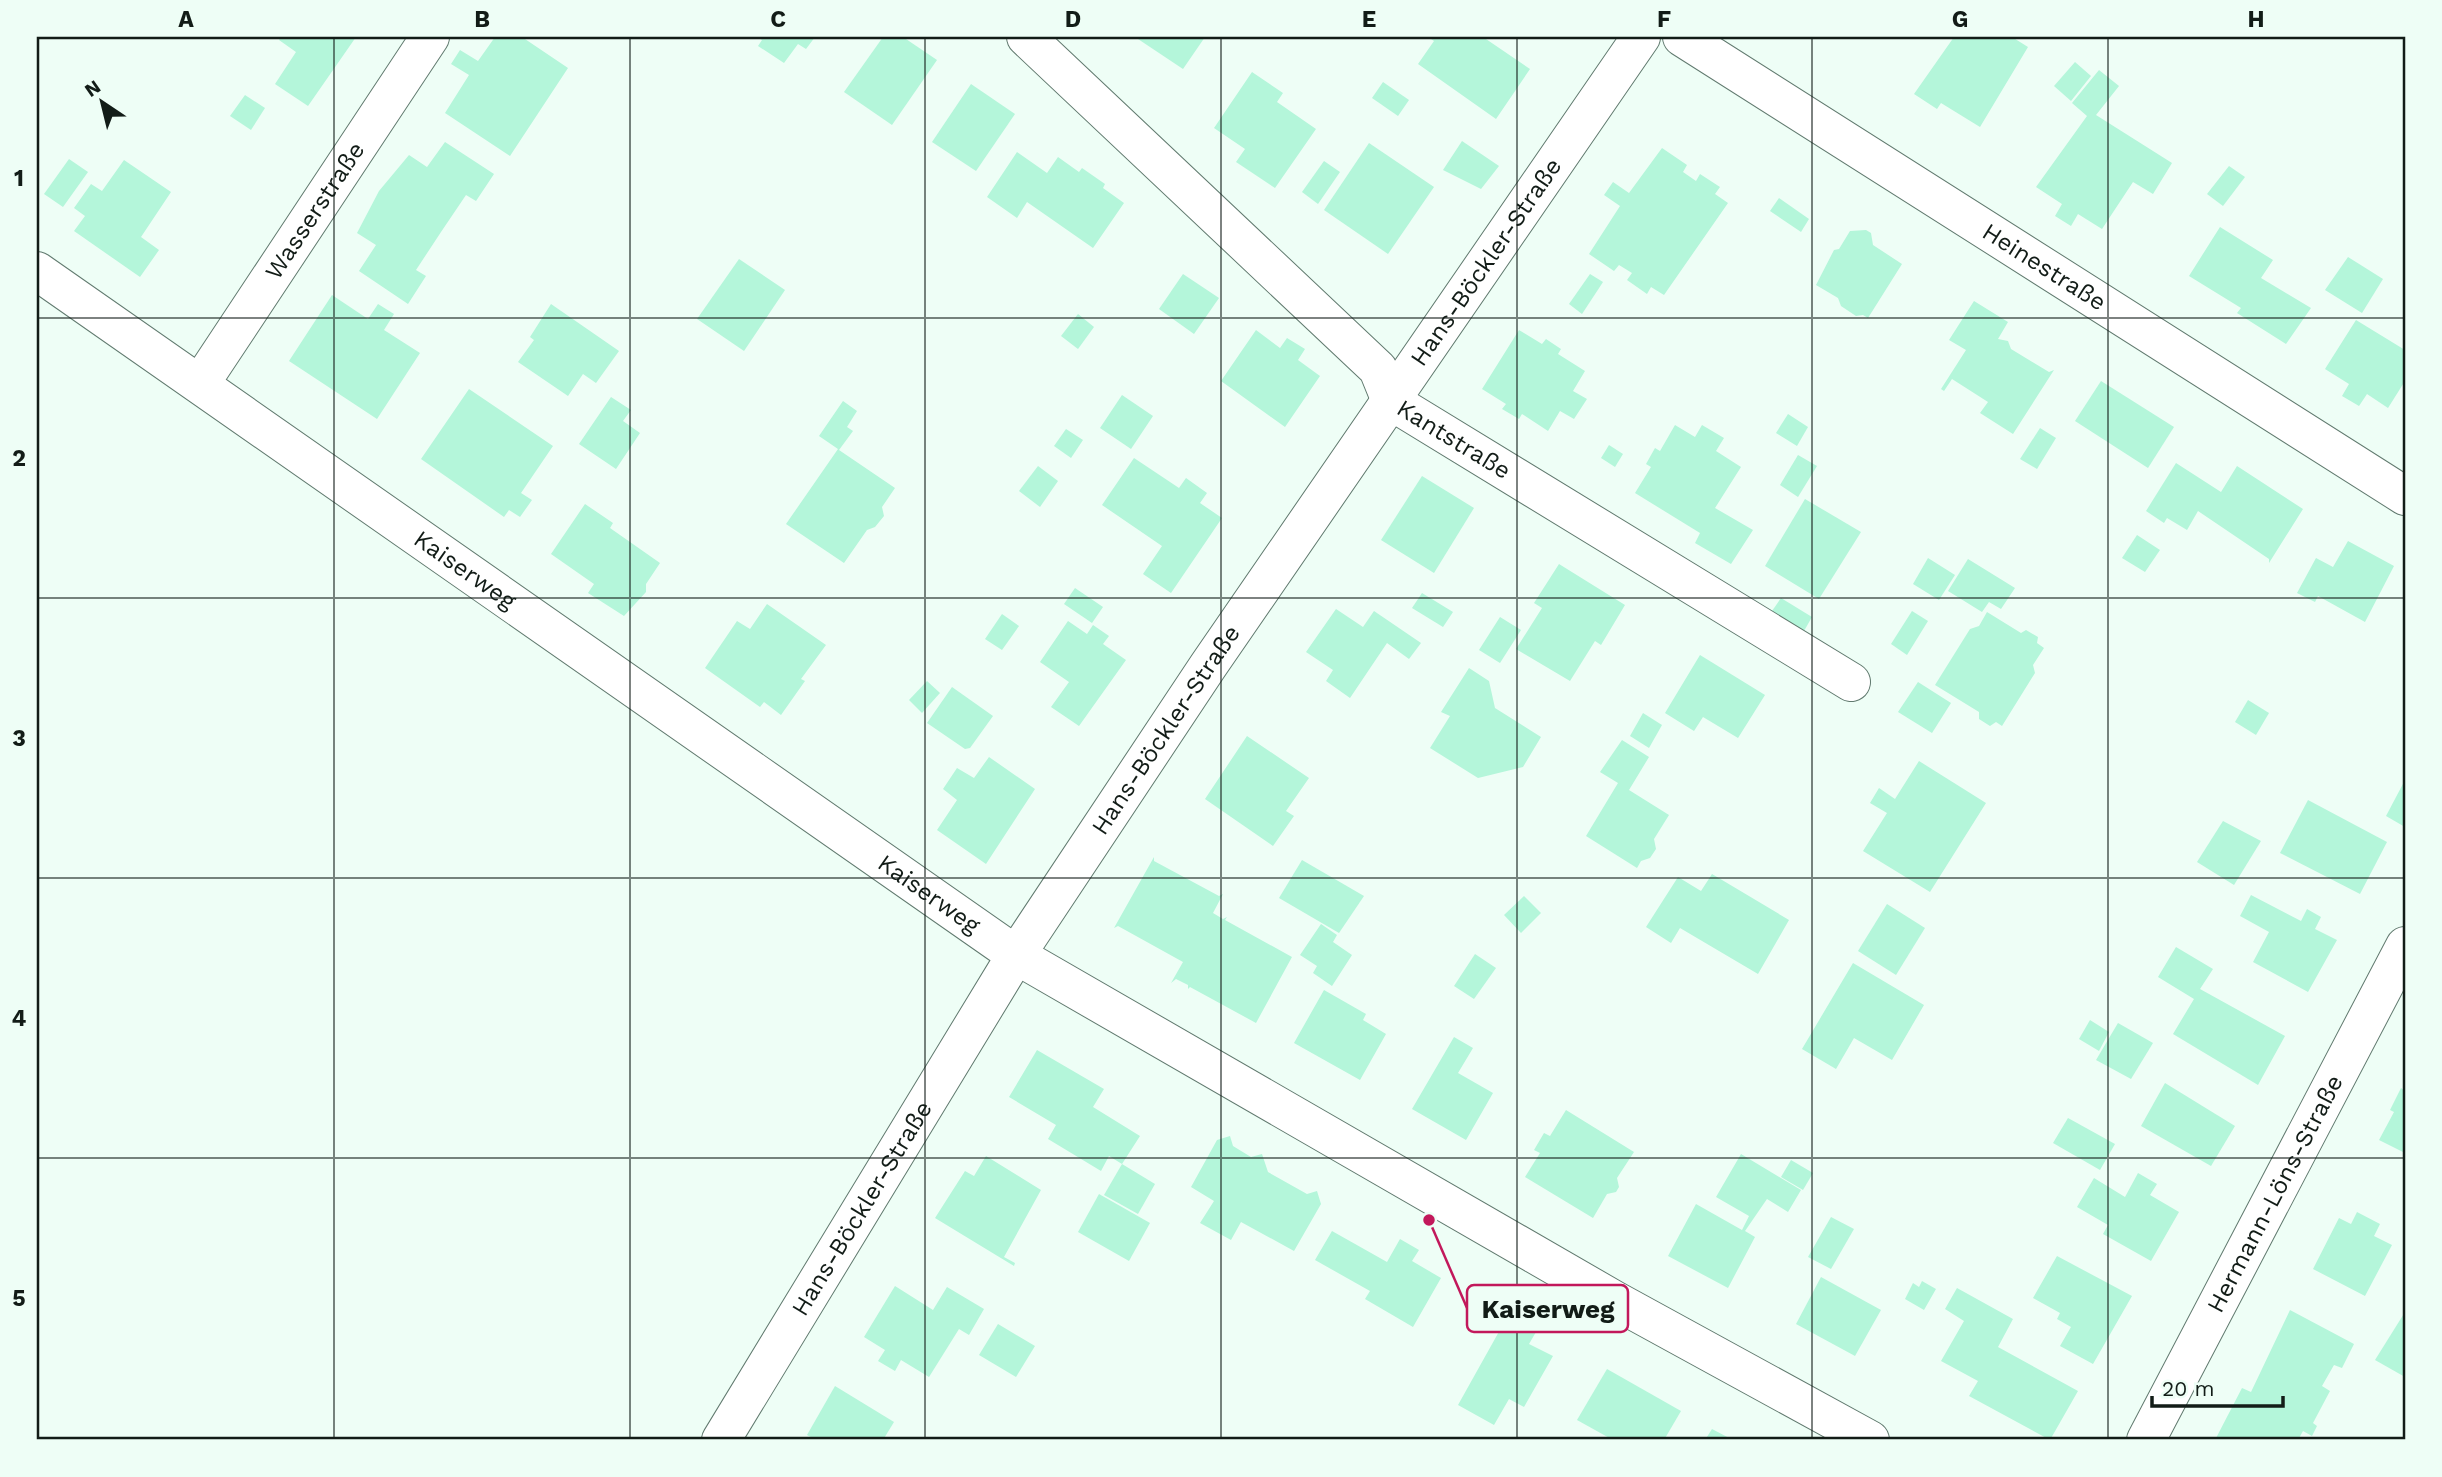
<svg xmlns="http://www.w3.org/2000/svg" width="2442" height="1477" viewBox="0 0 2442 1477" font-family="'Work Sans',sans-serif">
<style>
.building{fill:#b4f6da}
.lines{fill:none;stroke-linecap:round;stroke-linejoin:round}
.minor-casing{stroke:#617a6f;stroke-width:40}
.minor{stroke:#fff;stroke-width:38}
.grid{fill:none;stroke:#121c17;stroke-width:2;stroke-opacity:0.55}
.labels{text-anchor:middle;stroke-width:5;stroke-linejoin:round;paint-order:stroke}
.street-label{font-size:24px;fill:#121c17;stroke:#eefef6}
.leader{fill:none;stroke:#c2185b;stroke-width:2.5}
.callout-dot{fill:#c2185b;stroke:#eefef6;stroke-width:2.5}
.callout{fill:#eefef6;stroke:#c2185b;stroke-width:2.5}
.callout-label{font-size:26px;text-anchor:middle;font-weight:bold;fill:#121c17}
.neatline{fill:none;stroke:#121c17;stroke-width:2.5}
.grid-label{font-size:23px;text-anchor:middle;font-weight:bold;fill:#121c17}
</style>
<rect width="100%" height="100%" fill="#eefef6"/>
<g class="building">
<path d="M281 37H356L308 106 275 84 296 52 279 40Z"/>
<path d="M495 37H522L568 68 510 156 445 113 469 75 451 64 460 50 478 61Z"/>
<path d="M758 37H815L806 49 798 44 784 63 758 46 762 40Z"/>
<path d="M883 37H903L937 60 892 125 844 92Z"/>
<path d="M1135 37H1205L1183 69Z"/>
<path d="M1428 37H1483L1530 69 1496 119 1418 64 1434 41Z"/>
<path d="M1954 37H2012L2028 47 1980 127 1941 103 1937 109 1914 94Z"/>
<path d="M2075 62 2091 76 2071 101 2054 86Z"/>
<path d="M2099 70 2119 86 2096 115 2172 163 2153 194 2133 182 2102 229 2078 214 2071 226 2055 216 2062 204 2036 187 2087 116 2072 103Z"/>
<path d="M1252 72 1283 93 1277 102 1316 129 1275 188 1236 162 1245 149 1214 128Z"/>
<path d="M1383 82 1409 100 1398 116 1372 98Z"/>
<path d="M971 84 1015 114 976 171 932 142Z"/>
<path d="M245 95 265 108 251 130 230 116Z"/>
<path d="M1462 141 1499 166 1481 189 1443 170Z"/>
<path d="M445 142 494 174 476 201 466 195 441 232 416 270 426 276 408 304 359 271 376 245 357 233 379 191 409 155 427 167Z"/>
<path d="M1369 143 1434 187 1388 254 1324 210Z"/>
<path d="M1662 148 1687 165 1683 172 1696 181 1700 174 1720 187 1715 194 1728 203 1664 295 1651 287 1647 294 1627 280 1632 273 1619 265 1614 271 1589 254 1620 206 1604 195 1613 182 1629 193Z"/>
<path d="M1017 152 1047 173 1058 157 1079 172 1082 168 1105 184 1103 188 1124 203 1093 248 1027 202 1017 218 987 197Z"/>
<path d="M69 159 88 172 63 207 44 194Z"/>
<path d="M124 160 171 192 141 237 159 250 140 277 74 231 85 216 74 208 91 184 102 191Z"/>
<path d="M1324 161 1340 172 1318 204 1302 192Z"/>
<path d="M2229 166 2245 177 2223 206 2207 194Z"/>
<path d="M1779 198 1809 219 1801 232 1770 211Z"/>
<path d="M2220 227 2273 260 2261 278 2311 308 2286 344 2237 313 2241 308 2189 276Z"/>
<path d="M1866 230 1871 233 1873 245 1902 264 1868 318 1863 315 1856 316 1841 306 1838 298 1816 285 1834 250 1839 249 1850 231Z"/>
<path d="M2348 257 2383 279 2362 313 2325 290Z"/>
<path d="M739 259 785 290 744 351 697 319Z"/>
<path d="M1183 274 1219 298 1194 334 1159 309Z"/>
<path d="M1590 274 1603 282 1582 314 1569 304Z"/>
<path d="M332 295 368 319 378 304 394 314 384 330 420 353 377 419 289 361Z"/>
<path d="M1974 301 2008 322 1998 339 2008 341 2011 349 2049 372 2054 370 2013 434 1980 413 1988 402 1952 379 1944 391 1941 389 1966 350 1949 340Z"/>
<path d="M551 304 619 351 596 383 583 374 568 396 518 362 534 340 530 337Z"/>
<path d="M1078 314 1094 327 1078 349 1061 336Z"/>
<path d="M2356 320 2405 350V381L2388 408 2367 394 2359 406 2342 396 2349 384 2325 369Z"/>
<path d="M1256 330 1280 348 1287 338 1305 349 1298 360 1320 376 1285 427 1221 381Z"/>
<path d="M1519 330 1542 344 1546 339 1561 349 1558 354 1585 371 1573 391 1587 399 1574 419 1560 411 1548 431 1522 414 1519 419 1502 409 1506 404 1482 389Z"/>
<path d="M2101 381 2174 427 2148 468 2075 421Z"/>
<path d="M469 389 553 446 521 493 532 500 520 517 509 510 504 517 421 459Z"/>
<path d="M1122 395 1153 416 1131 449 1100 428Z"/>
<path d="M611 397 631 410 623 421 640 433 616 469 579 444Z"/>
<path d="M843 401 857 411 847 427 853 431 839 450 895 488 882 507 884 516 875 527 867 530 844 563 786 524 838 449 819 436Z"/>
<path d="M1788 414 1808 427 1797 446 1776 433Z"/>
<path d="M1675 425 1695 437 1702 425 1724 438 1716 451 1741 467 1715 508 1753 530 1731 564 1695 543 1700 533 1635 493 1651 467 1646 464 1655 448 1660 451Z"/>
<path d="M2040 428 2056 438 2037 469 2020 459Z"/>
<path d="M1066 429 1083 440 1071 458 1054 446Z"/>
<path d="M1609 445 1623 454 1615 467 1601 458Z"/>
<path d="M1798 455 1817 466 1798 497 1780 485Z"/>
<path d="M1134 458 1179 488 1186 478 1207 493 1200 503 1222 518 1171 593 1143 574 1162 546 1102 505Z"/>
<path d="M2176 463 2221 492 2237 466 2303 509 2269 563V559L2198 511 2187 530 2167 518 2164 523 2146 511Z"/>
<path d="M1038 466 1058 481 1040 507 1019 491Z"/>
<path d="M1422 476 1474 508 1434 573 1381 540Z"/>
<path d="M1805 499 1861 532 1819 599 1765 566Z"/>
<path d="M585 504 613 523 610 528 660 563 646 584V592L624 616 588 593 594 584 551 554Z"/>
<path d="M2137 535 2160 550 2145 572 2122 558Z"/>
<path d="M2348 541 2394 566 2365 622 2318 596 2315 602 2297 593 2316 558 2333 567Z"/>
<path d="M1928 558 1955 575 1939 600 1913 584Z"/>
<path d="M1968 559 2015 588 2001 609 1989 602 1982 612 1948 591Z"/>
<path d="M1559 564 1625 605 1601 645 1595 641 1570 681 1516 649 1542 608 1534 603Z"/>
<path d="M1075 588 1103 607 1092 623 1064 604Z"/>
<path d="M1422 593 1453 612 1443 627 1412 608Z"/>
<path d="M1781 598 1812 617 1804 631 1772 611Z"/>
<path d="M767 604 826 645 801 679 805 681 781 715 764 702 760 707 705 668 737 621 750 629Z"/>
<path d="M1336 609 1363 627 1374 611 1421 643 1409 659 1387 643 1350 698 1326 681 1333 670 1306 652Z"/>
<path d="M1912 611 1928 621 1907 655 1891 644Z"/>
<path d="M1987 612 2021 633 2026 630 2038 637 2037 643 2044 648 2033 665 2035 673 2002 726 1996 722 1990 726 1979 719V712L1935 685 1970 629 1979 626Z"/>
<path d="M1002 614 1019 626 1002 650 985 639Z"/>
<path d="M1500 617 1521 630 1500 663 1479 650Z"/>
<path d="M1068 621 1087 634 1093 625 1109 636 1103 644 1126 660 1079 726 1051 707 1069 682 1040 662Z"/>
<path d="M1700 655 1765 695 1738 738 1703 717 1694 731 1665 713Z"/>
<path d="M1469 668 1489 681 1495 708 1541 737 1523 767 1478 778 1430 748 1450 716 1441 712Z"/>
<path d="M927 681 940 693 922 713 909 700Z"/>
<path d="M1918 682 1951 703 1932 733 1898 712Z"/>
<path d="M952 687 993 716 970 748 965 749 927 723Z"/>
<path d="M2248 700 2269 713 2256 735 2235 722Z"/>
<path d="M1643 713 1662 725 1649 748 1630 736Z"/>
<path d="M1247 736 1309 778 1286 811 1294 816 1273 846 1205 799Z"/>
<path d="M1622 740 1649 757 1629 790 1669 815 1654 839 1656 849 1650 858 1641 861 1637 868 1586 836 1618 783 1600 772Z"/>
<path d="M989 757 1035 789 986 864 937 830 957 800 943 789 957 768 974 778Z"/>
<path d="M1919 761 1986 803 1930 892 1863 851 1887 813 1870 803 1879 788 1895 799Z"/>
<path d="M2405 780V827L2386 816Z"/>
<path d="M2308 800 2387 842 2360 894 2280 853Z"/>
<path d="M2223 821 2261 841 2234 885 2197 862Z"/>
<path d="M1154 857V861L1219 896 1223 894 1213 913 1223 919 1227 917 1225 920 1292 957 1256 1023 1190 987 1188 989V985L1176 979 1171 983 1183 962 1118 926 1114 928Z"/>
<path d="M1302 860 1364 896 1339 933 1279 898Z"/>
<path d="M1712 874 1789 920 1758 974 1680 928 1671 943 1646 927 1678 877 1701 891Z"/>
<path d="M2251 895 2301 921 2307 909 2321 917 2315 929 2337 940 2308 992 2253 962 2269 932 2240 916Z"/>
<path d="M1524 896 1541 913 1521 933 1504 915Z"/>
<path d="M1887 904 1925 928 1896 975 1858 951Z"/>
<path d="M1321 924 1337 935 1333 942 1352 955 1332 986 1313 973 1317 966 1300 955Z"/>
<path d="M2176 947 2213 969 2200 989 2285 1036 2258 1085 2173 1034 2194 999 2158 977Z"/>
<path d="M1475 954 1496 968 1474 999 1454 986Z"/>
<path d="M1853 963 1924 1005 1892 1060 1854 1038 1836 1069 1802 1049Z"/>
<path d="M1324 990 1366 1014 1363 1020 1386 1034 1360 1080 1294 1043Z"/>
<path d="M2090 1020 2109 1032 2099 1051 2079 1039Z"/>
<path d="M2118 1023 2153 1043 2131 1079 2096 1060Z"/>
<path d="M1454 1037 1473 1048 1458 1073 1493 1093 1466 1140 1412 1109Z"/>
<path d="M1037 1050 1104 1089 1093 1107 1140 1136 1122 1164 1109 1156 1101 1171 1048 1139 1056 1125 1009 1097Z"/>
<path d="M2165 1083 2235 1126 2211 1166 2141 1126Z"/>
<path d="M2401 1088 2405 1091V1153L2379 1140 2394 1112 2390 1110Z"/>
<path d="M1566 1110 1634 1152 1617 1178 1619 1187 1616 1192 1607 1194 1593 1218 1525 1177 1540 1153 1534 1150 1544 1133 1550 1136Z"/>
<path d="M2068 1118 2115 1144 2100 1170 2053 1143Z"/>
<path d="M1230 1136 1233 1146 1251 1157 1262 1154 1268 1172 1307 1194 1317 1191 1321 1204 1294 1251 1241 1222 1231 1240 1200 1223 1214 1201 1191 1187 1217 1140Z"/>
<path d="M1741 1154 1801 1190 1788 1212 1767 1199 1745 1231 1755 1237 1728 1288 1668 1256 1696 1204 1742 1230 1749 1216 1716 1197Z"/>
<path d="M986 1156 1041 1190 1004 1257 1015 1263 1014 1266 935 1218 965 1171 974 1176Z"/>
<path d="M1791 1160 1813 1173 1803 1190 1781 1177Z"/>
<path d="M1122 1164 1155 1184 1138 1214 1104 1195Z"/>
<path d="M2138 1173 2157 1184 2150 1195 2179 1212 2151 1261 2103 1234 2108 1225 2077 1207 2094 1178 2125 1197Z"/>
<path d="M1099 1194 1150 1223 1129 1261 1078 1232Z"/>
<path d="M2357 1212 2380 1224 2374 1236 2392 1245 2365 1296 2313 1269 2339 1218 2351 1224Z"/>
<path d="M1831 1217 1854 1229 1831 1269 1808 1257Z"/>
<path d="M1332 1231 1387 1262 1400 1239 1419 1250 1412 1261 1441 1278 1413 1327 1365 1299 1370 1291 1315 1260Z"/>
<path d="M2057 1256 2132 1296 2093 1364 2060 1346 2071 1327 2057 1319 2060 1313 2033 1298Z"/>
<path d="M1821 1277 1881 1310 1855 1356 1796 1324Z"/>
<path d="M1922 1281 1936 1289 1924 1310 1905 1299 1913 1283 1919 1287Z"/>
<path d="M895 1286 933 1310 947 1287 984 1309 969 1335 959 1329 929 1377 901 1360 895 1371 878 1361 885 1350 864 1337Z"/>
<path d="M1957 1288 2013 1319 1998 1347 2078 1391 2050 1440 1969 1396 1978 1381 1941 1361 1964 1321 1945 1309Z"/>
<path d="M2290 1310 2354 1344 2342 1368 2334 1365 2322 1386 2330 1391 2313 1423 2317 1426 2312 1436 2303 1431 2298 1440H2215L2242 1388 2251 1392Z"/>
<path d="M2405 1312V1377L2375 1360Z"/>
<path d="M1517 1320 1536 1332 1529 1344 1553 1356 1524 1407 1509 1399 1494 1425 1458 1405 1501 1328 1509 1332Z"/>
<path d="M998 1324 1035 1346 1016 1377 979 1355Z"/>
<path d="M1607 1369 1681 1411 1664 1440H1613L1577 1420Z"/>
<path d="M835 1386 894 1422 883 1440H816L807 1435Z"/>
<path d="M1712 1429 1733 1440H1705Z"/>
</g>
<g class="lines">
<defs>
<g id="minor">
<path id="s1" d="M1026 37 1378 369 1391 401 1851 682"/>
<path id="s2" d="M1682 37 2405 496"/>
<path id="s3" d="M37 271 1016 955 1616 1301 1870 1440"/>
<path id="s4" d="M200 384 430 37"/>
<path id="s5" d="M721 1440 1016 955 1208 666 1641 37"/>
<path id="s6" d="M2146 1440 2405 946"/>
</g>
</defs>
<use href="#minor" class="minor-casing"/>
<use href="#minor" class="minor"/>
</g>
<path class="grid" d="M334 37V1440M630 37V1440M925 37V1440M1221 37V1440M1517 37V1440M1812 37V1440M2108 37V1440M37 318H2405M37 598H2405M37 878H2405M37 1158H2405"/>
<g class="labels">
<g class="street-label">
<text dy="8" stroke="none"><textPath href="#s4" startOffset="208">Wasserstraße</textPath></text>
<text dy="8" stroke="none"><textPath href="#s5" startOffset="1405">Hans-Böckler-Straße</textPath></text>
<text dy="8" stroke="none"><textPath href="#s2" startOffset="429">Heinestraße</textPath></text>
<text dy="8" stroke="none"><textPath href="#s1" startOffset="592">Kantstraße</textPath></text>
<text dy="8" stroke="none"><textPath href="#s3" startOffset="522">Kaiserweg</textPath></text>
<text dy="8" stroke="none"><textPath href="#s5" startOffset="838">Hans-Böckler-Straße</textPath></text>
<text dy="8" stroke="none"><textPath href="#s3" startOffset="1088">Kaiserweg</textPath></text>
<text dy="8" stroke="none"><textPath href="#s6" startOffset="278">Hermann-Löns-Straße</textPath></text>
<text dy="8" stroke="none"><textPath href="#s5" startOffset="271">Hans-Böckler-Straße</textPath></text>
</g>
</g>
<path class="leader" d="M1429 1220L1467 1308"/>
<circle class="callout-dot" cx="1429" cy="1220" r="7"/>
<rect class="callout" x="1467" y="1285" width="161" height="47" rx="7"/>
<g class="callout-label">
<text x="1548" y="1318">Kaiserweg</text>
</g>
<rect width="2442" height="1477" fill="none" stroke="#eefef6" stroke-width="77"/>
<g transform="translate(102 102) rotate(325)" stroke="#eefef6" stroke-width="5" paint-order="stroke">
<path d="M0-5L12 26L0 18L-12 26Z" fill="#121c17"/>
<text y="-10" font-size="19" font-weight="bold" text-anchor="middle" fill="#121c17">N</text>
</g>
<path d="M2152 1396v10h131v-10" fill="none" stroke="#121c17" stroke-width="3.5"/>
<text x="2162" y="1396" font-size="21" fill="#121c17" stroke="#eefef6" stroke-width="5" paint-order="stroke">20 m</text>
<rect x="38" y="38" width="2366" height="1400" class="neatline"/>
<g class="grid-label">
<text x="186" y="27">A</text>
<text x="482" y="27">B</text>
<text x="778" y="27">C</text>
<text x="1073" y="27">D</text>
<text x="1369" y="27">E</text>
<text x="1664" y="27">F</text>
<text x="1960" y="27">G</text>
<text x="2256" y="27">H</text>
<text x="19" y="186">1</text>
<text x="19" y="466">2</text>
<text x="19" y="746">3</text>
<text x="19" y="1026">4</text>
<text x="19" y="1306">5</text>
</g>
</svg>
